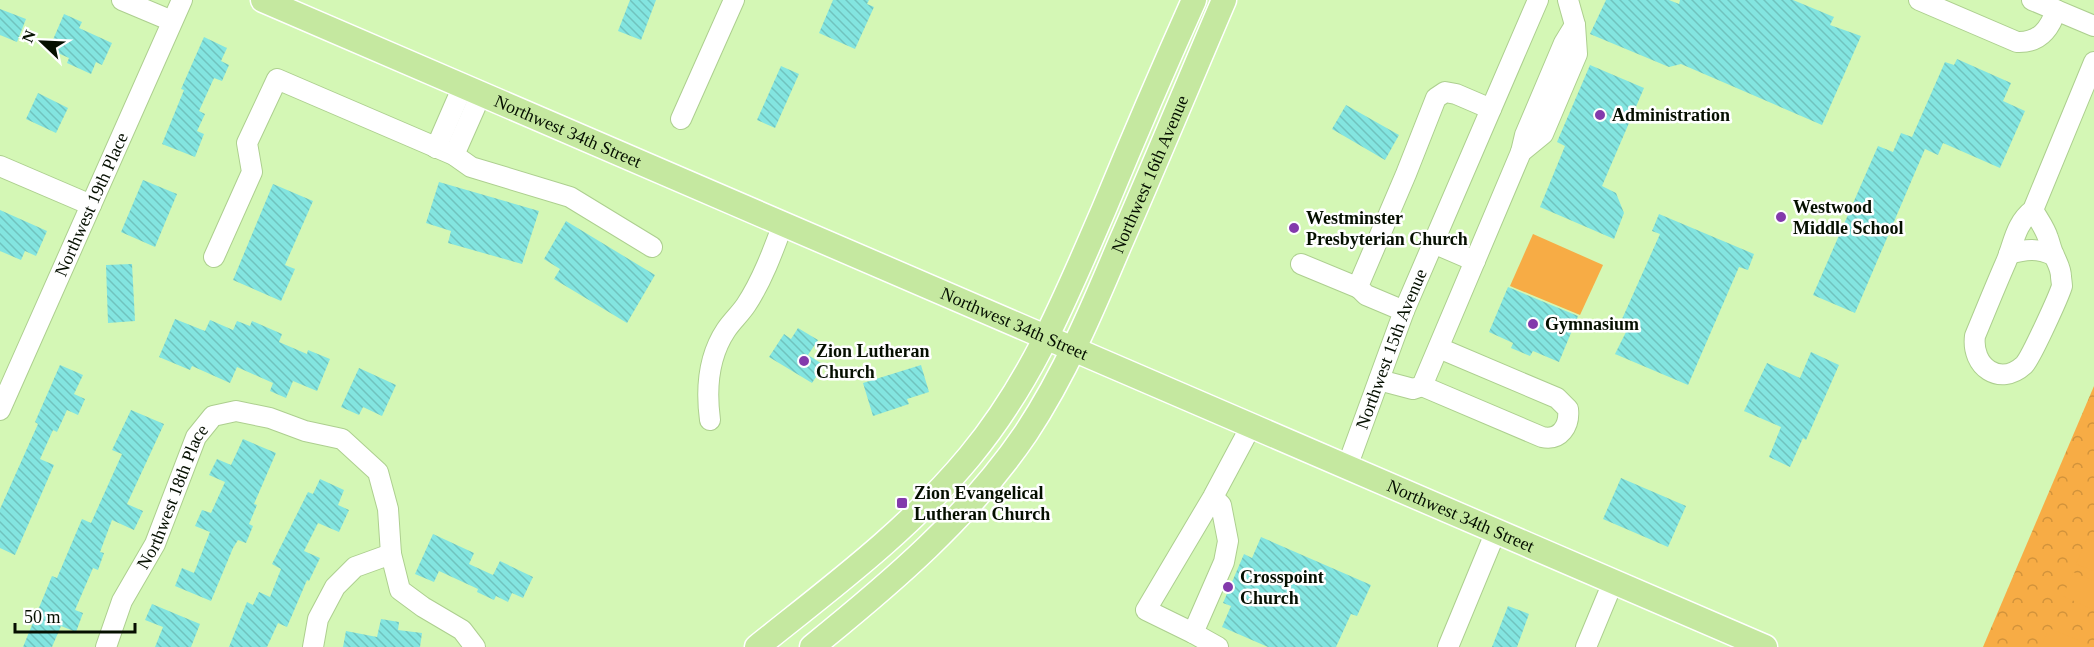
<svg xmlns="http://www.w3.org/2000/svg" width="2094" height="647" viewBox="0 0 2094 647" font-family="'Times New Roman',serif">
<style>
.park{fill:url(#park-crowns)}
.garden{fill:#f7ac45}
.building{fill:url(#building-back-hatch)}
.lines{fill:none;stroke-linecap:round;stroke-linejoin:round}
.minor-casing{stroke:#adcf8f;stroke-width:22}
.major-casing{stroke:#fff;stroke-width:27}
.minor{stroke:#fff;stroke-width:20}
.major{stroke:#c5e8a0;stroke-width:24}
.poi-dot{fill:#833aac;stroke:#fff;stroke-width:2}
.labels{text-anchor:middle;stroke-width:5;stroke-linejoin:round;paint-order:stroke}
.poi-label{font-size:18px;font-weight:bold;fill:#050f00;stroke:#fff;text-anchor:start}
.street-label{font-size:18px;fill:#050f00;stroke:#fff}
</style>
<defs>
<pattern id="park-crowns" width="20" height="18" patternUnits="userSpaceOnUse" patternTransform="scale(1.5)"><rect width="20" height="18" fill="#f7ac45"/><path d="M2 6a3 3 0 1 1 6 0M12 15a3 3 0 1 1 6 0" fill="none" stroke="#d2933b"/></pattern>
<pattern id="building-back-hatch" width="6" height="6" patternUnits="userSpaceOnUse" patternTransform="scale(1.5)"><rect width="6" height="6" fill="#83e5e0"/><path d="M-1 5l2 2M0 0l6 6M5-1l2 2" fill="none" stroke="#70c3be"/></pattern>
</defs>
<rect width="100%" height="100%" fill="#d4f7b5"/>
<path class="park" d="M2094 386V647H1983Z"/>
<g class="garden">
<path d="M1533 234 1603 265 1580 315 1510 286Z"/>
<path d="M2087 539 2094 542V571L2076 564Z"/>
<path d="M2073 572 2094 581V610L2063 596Z"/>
<path d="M2049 628 2094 647H2041Z"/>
</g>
<g class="building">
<path d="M630 0H656L641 40 618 31Z"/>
<path d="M833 0H869L867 4 874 7 855 49 819 33Z"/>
<path d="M1606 0H1669L1679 4 1680 0H1793L1834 17 1830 25 1861 36 1822 125 1681 64 1669 67 1590 34Z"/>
<path d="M0 9 26 19 17 42 0 35Z"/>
<path d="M64 14 82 22 79 28 112 43 102 65 96 62 91 74 67 63 69 58 49 49Z"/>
<path d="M204 37 227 48 221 61 229 65 222 81 214 78 199 111 205 114 197 131 204 134 195 157 162 144 184 90 181 89Z"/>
<path d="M1957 59 2011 83 2003 101 2025 111 2000 168 1943 143 1938 155 1925 149 1855 313 1813 295 1878 146 1893 152 1901 133 1912 137 1945 62 1954 65Z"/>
<path d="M1590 65 1644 88 1602 186 1616 193 1624 213 1614 239 1540 207 1565 146 1557 142Z"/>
<path d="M781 66 799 74 775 128 757 120Z"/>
<path d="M38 93 68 108 56 133 26 119Z"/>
<path d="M1346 105 1399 135 1385 160 1332 129Z"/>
<path d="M143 180 177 194 155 247 121 232Z"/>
<path d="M439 182 539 211 522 264 448 243 451 231 426 223Z"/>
<path d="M273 184 313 201 285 265 295 269 281 301 233 280Z"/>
<path d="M0 210 47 231 36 256 25 251 21 260 0 251Z"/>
<path d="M1659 214 1754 254 1748 270 1739 267 1688 385 1615 354 1626 332 1618 328 1660 234 1652 231Z"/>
<path d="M566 221 655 275 627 323 554 279 560 269 544 259Z"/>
<path d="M132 264 135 321 108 323 106 265Z"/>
<path d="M1508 287 1578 316 1559 362 1533 351 1530 356 1511 348 1513 343 1489 332Z"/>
<path d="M175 319 205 331 210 320 233 330 237 321 250 326 252 321 282 334 279 342 307 354 308 350 330 359 317 391 293 381 286 398 270 391 273 383 237 367 230 383 192 366 190 370 159 357Z"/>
<path d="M798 328 818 340 808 355 824 365 812 383 769 357 784 334 791 339Z"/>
<path d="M1811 352 1839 365 1806 440 1803 438 1790 467 1769 457 1781 427 1744 411 1767 363 1800 378Z"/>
<path d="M60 365 83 375 74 394 85 399 78 415 67 410 57 432 53 430 40 459 54 465 15 555 0 548V509L38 424 35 422Z"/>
<path d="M921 365 929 392 907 399 909 404 873 416 863 383Z"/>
<path d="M359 368 396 385 382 416 363 407 359 415 341 407Z"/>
<path d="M131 410 164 424 127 504 143 511 134 530 112 520 100 552 104 553 98 570 93 568 75 610 83 613 76 632 61 626 52 647H23L52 576 57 578 82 519 91 523 122 454 112 450Z"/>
<path d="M243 439 276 453 254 504 257 505 249 524 253 526 246 543 238 540 233 548 211 601 175 586 182 568 194 573 210 532 195 526 202 510 211 513 225 482 209 475 217 459 231 465Z"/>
<path d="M1621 478 1686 506 1668 547 1603 519Z"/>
<path d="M320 479 344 490 338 505 349 510 339 532 318 523 304 551 320 558 309 581 307 580 287 627 278 623 267 647H229L247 602 253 605 259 592 270 597 281 569 272 564 308 492 313 494Z"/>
<path d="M433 534 474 553 469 564 493 575 500 561 533 577 523 598 512 593 508 602 496 596 494 600 477 592 478 589 439 571 434 582 415 574Z"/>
<path d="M1261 537 1371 585 1357 616 1351 614 1336 647H1268L1222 627 1231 606 1223 603 1244 554 1252 558Z"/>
<path d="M152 604 200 624 191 647H155L163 627 145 620Z"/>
<path d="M1508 606 1529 614 1517 647H1492Z"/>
<path d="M381 619 399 622 398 630 422 633 420 647H343L346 631 377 637Z"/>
</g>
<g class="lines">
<defs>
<g id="minor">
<path d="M122 0 172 21"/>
<path d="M1919 0 2017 42C2039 43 2050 29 2056 10"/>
<path d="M2032 0 2094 26"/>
<path d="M681 119 734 0"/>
<path d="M436 148 463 86"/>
<path d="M1521 152 1525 135 1564 43 1575 25"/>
<path d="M454 155 481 94"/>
<path d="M0 166 91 205"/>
<path d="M2033 210C2038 219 2045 228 2048 238 2050 243 2051 250 2054 255 2057 263 2061 268 2061 277 2061 277 2062 285 2062 286 2059 296 2031 358 2024 365 2000 387 1971 367 1975 336 1985 312 1995 287 2006 262 2014 243 2015 224 2033 210L2094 62"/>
<path d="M1433 243 1475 261"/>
<path d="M2009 254C2026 249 2037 248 2053 255"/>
<path d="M214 257 252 172 247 143 277 79 454 155 471 167 570 197 652 247"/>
<path d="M1301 264 1359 288"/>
<path d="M1404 311 1366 295 1359 288V284L1406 174 1436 98 1445 92 1456 94 1491 109"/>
<path d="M1379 380 1413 389 1422 386 1521 152 1543 134 1577 54 1575 25 1568 0"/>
<path d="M1422 386 1542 437C1560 441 1570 426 1568 409L1557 398 1439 348"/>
<path id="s1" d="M0 410 182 0"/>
<path d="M710 420C706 390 708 357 726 330 732 321 740 314 746 305 762 281 773 251 783 224"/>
<path id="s2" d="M1347 467 1404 311 1538 0"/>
<path d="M1213 497 1221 505 1228 541 1224 562 1193 633 1146 610 1213 497 1251 426"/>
<path d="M1193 633 1218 647"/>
<path id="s3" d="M106 647 122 601 155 544 196 437 213 416 236 411 270 418 305 431 342 439 378 472 388 509 391 554 400 590 423 607 462 630 475 647"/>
<path d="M313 647 318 619 335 587 355 567 391 554"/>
<path d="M1448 647 1496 531"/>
<path d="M1586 647 1613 582"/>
</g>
<g id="major">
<path id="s4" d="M263 0 1765 647"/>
<path d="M757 647C832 587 909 530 970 456 1032 381 1066 297 1104 209 1133 139 1163 69 1194 0"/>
<path id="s5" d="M812 647C891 583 969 517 1026 433 1065 374 1092 310 1119 246 1155 164 1189 82 1224 0"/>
</g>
</defs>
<use href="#minor" class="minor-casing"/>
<use href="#major" class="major-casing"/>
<use href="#minor" class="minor"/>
<use href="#major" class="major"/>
</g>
<g class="poi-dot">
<circle cx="1600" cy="115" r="6"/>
<circle cx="1781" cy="217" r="6"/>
<circle cx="1294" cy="228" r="6"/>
<circle cx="1533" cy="324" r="6"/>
<circle cx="804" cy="361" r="6"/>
<rect x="896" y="497" width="12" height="12" rx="3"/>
<circle cx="1228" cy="587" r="6"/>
</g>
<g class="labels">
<g class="poi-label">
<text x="1612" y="121">Administration</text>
<text x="1793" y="213">Westwood<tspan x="1793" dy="21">Middle School</tspan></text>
<text x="1306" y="224">Westminster<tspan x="1306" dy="21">Presbyterian Church</tspan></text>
<text x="1545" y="330">Gymnasium</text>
<text x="816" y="357">Zion Lutheran<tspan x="816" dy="21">Church</tspan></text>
<text x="914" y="499">Zion Evangelical<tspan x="914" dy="21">Lutheran Church</tspan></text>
<text x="1240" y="583">Crosspoint<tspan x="1240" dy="21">Church</tspan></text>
</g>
<g class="street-label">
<text dy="6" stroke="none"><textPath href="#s4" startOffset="332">Northwest 34th Street</textPath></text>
<text dy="6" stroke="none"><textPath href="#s5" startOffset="591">Northwest 16th Avenue</textPath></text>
<text dy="6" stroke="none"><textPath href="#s1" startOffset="225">Northwest 19th Place</textPath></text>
<text dy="6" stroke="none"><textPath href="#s4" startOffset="818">Northwest 34th Street</textPath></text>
<text dy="6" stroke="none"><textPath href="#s2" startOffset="126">Northwest 15th Avenue</textPath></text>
<text dy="6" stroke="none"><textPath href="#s3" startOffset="165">Northwest 18th Place</textPath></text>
<text dy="6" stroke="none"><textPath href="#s4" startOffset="1304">Northwest 34th Street</textPath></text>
</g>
</g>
<g transform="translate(42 42) rotate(293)" stroke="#ffffff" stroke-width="4.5" paint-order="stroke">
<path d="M0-4.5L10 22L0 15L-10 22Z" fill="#050f00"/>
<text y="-9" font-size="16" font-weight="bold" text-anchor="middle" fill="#050f00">N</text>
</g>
<path d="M15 623v9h120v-9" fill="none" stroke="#050f00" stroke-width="3"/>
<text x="24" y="623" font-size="18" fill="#050f00" stroke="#ffffff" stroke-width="4.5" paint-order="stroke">50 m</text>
</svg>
